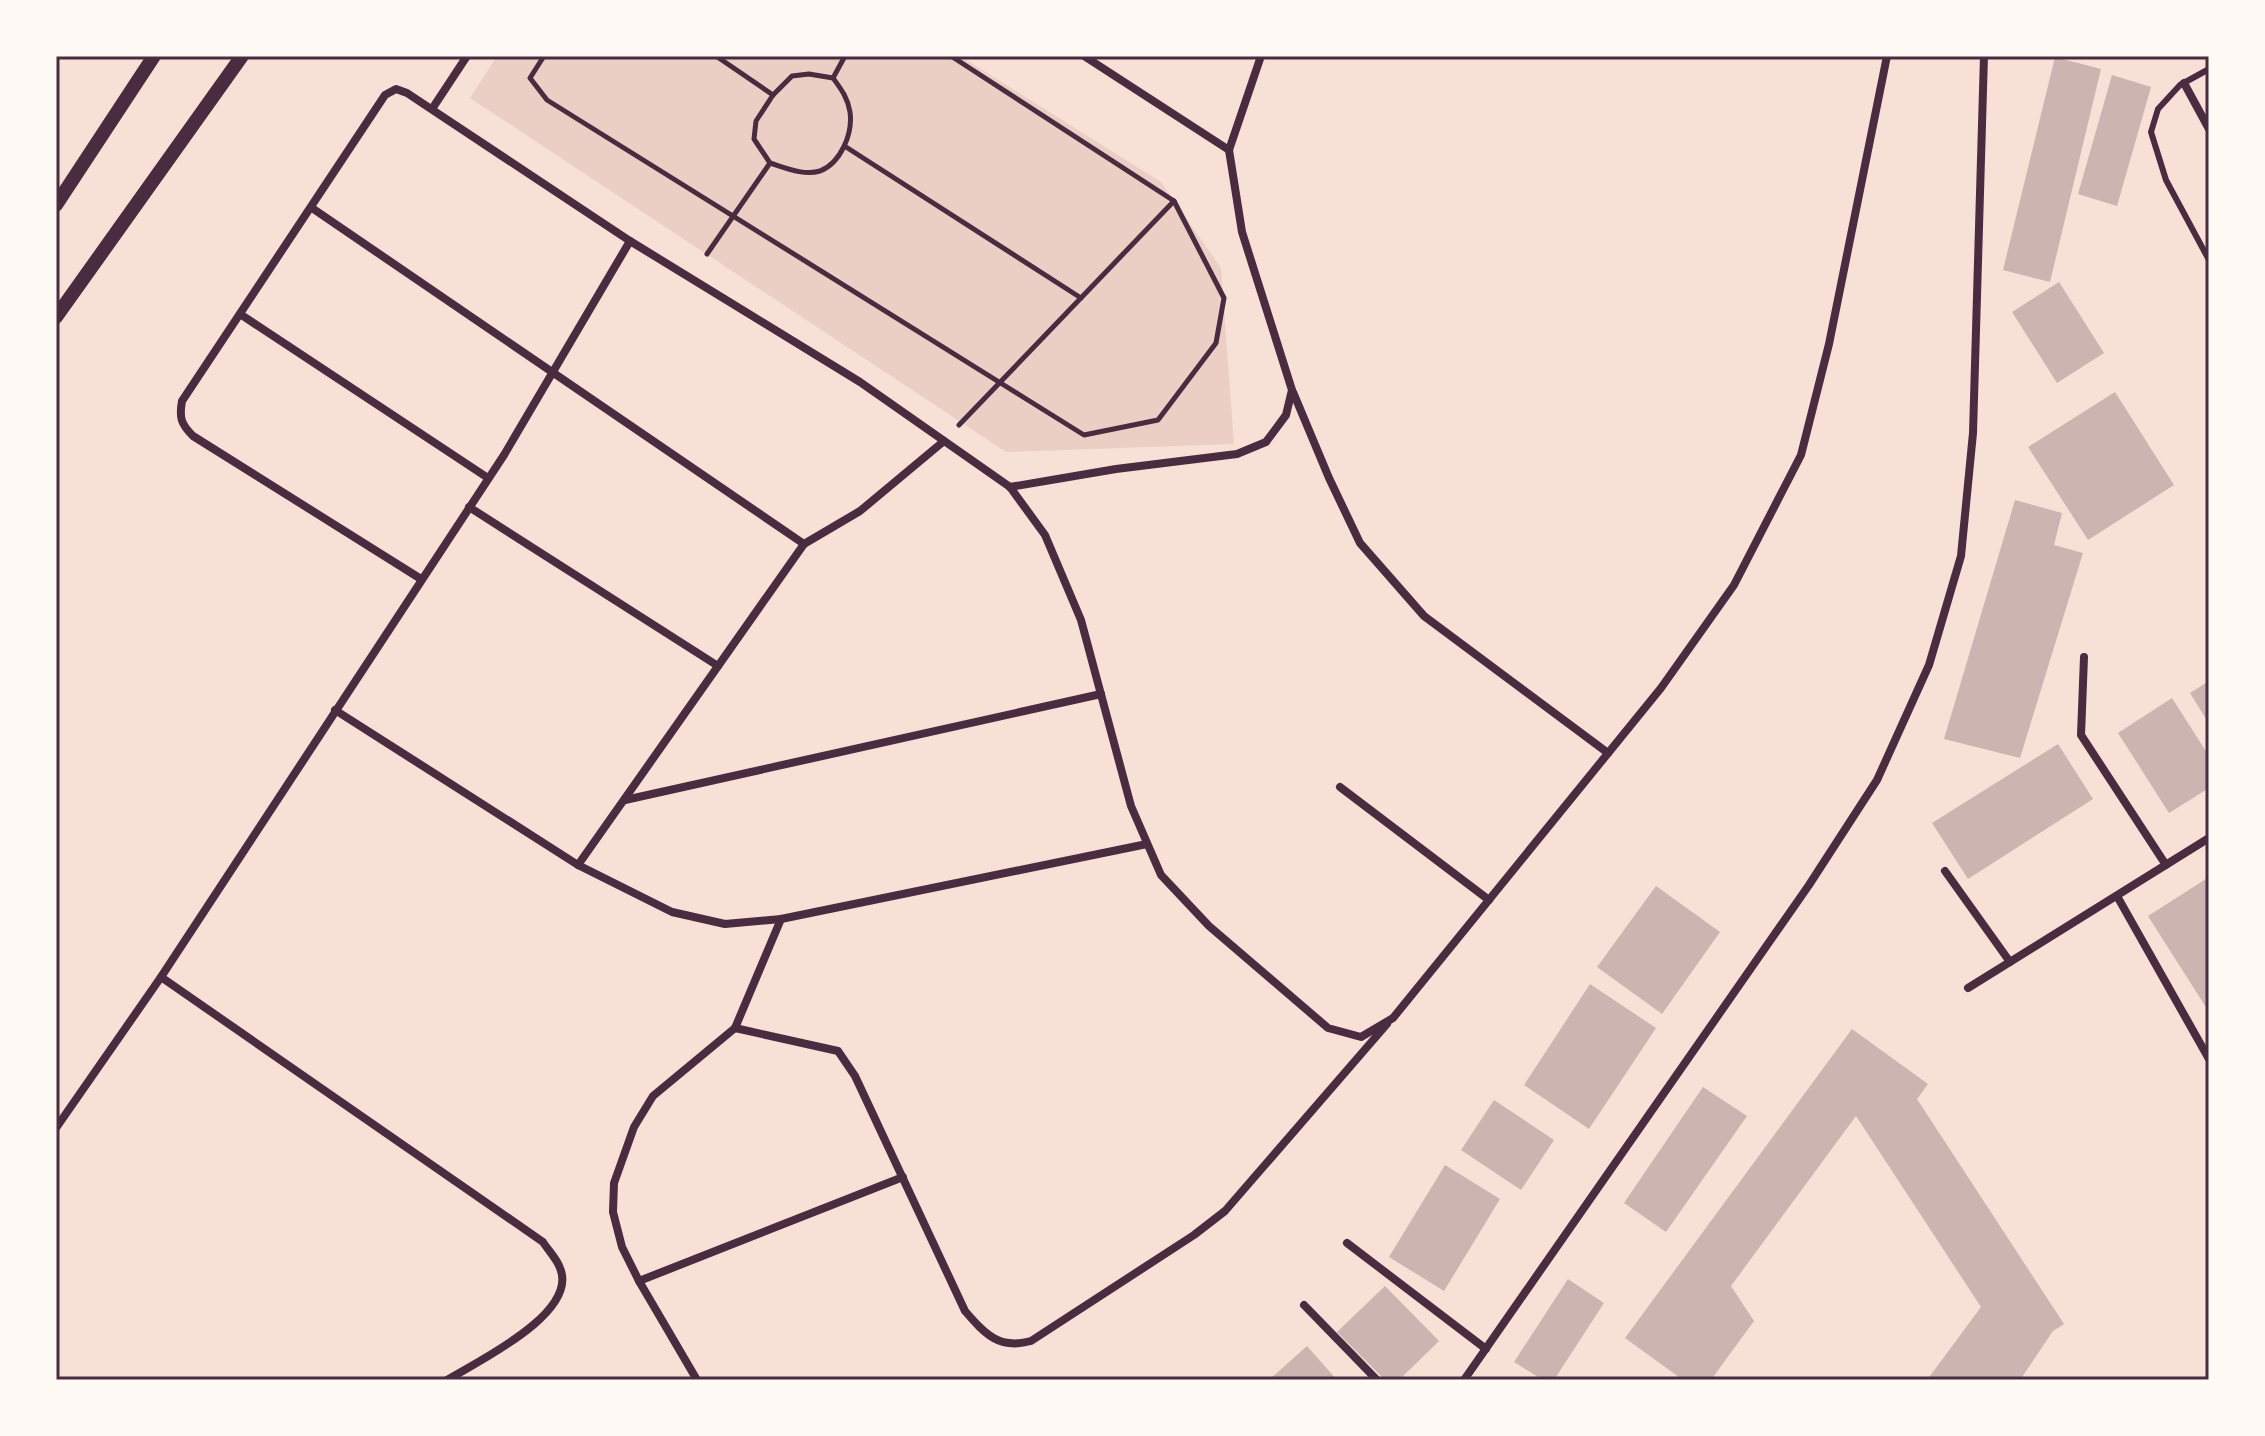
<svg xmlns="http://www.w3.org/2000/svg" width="2265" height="1436" viewBox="0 0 2265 1436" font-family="Commissioner,sans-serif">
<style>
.green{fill:#ebcfc5}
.building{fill:#ccb4b1}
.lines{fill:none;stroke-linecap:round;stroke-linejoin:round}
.path{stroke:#4a2c40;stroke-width:5}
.service{stroke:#4a2c40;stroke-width:6}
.minor{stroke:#4a2c40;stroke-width:8}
.tertiary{stroke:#4a2c40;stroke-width:14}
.neatline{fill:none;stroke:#4a2c40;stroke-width:3}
</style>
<rect width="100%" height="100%" fill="#f7e1d7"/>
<path class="green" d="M497 56H960L1161 182 1221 268 1234 444 1006 452 470 98Z"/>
<g class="building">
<path d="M2055 57 2101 69 2050 282 2003 270Z"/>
<path d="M2112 75 2151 87 2117 206 2078 194Z"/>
<path d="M2059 282 2104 353 2057 383 2012 312Z"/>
<path d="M2115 392 2174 485 2088 540 2028 447Z"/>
<path d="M2015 500 2062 513 2054 545 2083 553 2020 758 1944 739Z"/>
<path d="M2209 681V724L2190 693Z"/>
<path d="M2172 698 2209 756V788L2169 813 2118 733Z"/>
<path d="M2058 744 2093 799 1968 879 1932 823Z"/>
<path d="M2209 877V1012L2148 916Z"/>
<path d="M1656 886 1720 932 1662 1014 1597 967Z"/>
<path d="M1590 984 1656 1028 1589 1129 1524 1085Z"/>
<path d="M1852 1029 1928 1084 1917 1099 2064 1324 2053 1331 2020 1380H1927L1981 1307 1856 1116 1731 1286 1754 1321 1711 1380H1683L1625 1338Z"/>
<path d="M1703 1087 1747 1116 1666 1232 1624 1203Z"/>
<path d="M1494 1100 1554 1140 1521 1190 1461 1150Z"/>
<path d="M1445 1165 1500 1199 1444 1291 1389 1257Z"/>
<path d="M1568 1279 1604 1303 1554 1380H1543L1514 1362Z"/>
<path d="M1385 1286 1439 1341 1399 1380H1385L1337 1332Z"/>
<path d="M1307 1346 1337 1380H1269Z"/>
</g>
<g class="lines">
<g class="path">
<path d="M544 56 530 78 547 100 1084 435 1158 420 1216 343 1224 298 1174 201 951 56"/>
<path d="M716 56 773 95"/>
<path d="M809 74 833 78C841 89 848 98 850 112 853 133 841 163 820 171 804 176 786 168 770 163L754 139 756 121 773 95 792 76Z"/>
<path d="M833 78 845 56"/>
<path d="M846 147 1081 298"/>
<path d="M707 254 770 163"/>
<path d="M959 425 1174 201"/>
</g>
<path class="service" d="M2209 69 2180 85 2158 109 2151 132 2166 180 2209 260"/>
<g class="minor">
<path d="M1084 56 1229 150"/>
<path d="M2184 83 2209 129"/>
<path d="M432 109 467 56"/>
<path d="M312 208 804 544"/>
<path d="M240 314 488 478"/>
<path d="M1293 392 1329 478 1360 543 1424 616 1608 753"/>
<path d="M1010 487 1116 469 1237 454 1266 442 1286 415 1292 390 1242 232 1229 150 1261 56"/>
<path d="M469 507 718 666"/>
<path d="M421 579 193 436C181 424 179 418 182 401L385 95 396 89 407 93 630 241 860 382 1010 487 1045 535 1081 620 1131 806 1161 875 1209 926 1328 1028 1361 1037 1393 1018 1661 688 1734 585 1801 455 1829 344 1887 56"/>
<path d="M2084 657 2081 735 2166 865"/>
<path d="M335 710 578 865 672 912 725 924 781 919 1147 844"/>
<path d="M1340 787 1489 900"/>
<path d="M625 800 1101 694"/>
<path d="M578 865 804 544 860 511 944 441"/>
<path d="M1945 871 2010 962"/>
<path d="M2117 896 2209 1059"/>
<path d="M161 977 543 1242C548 1250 557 1259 560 1268 579 1313 478 1361 447 1380"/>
<path d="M1968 988 2209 838"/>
<path d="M735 1028 838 1051 855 1076 965 1311C985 1334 999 1350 1031 1341L1194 1235 1225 1211 1387 1024"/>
<path d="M56 1128 161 977 504 455 630 241"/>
<path d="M1347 1243 1486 1349"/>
<path d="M639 1281 903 1177"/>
<path d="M1304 1305 1377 1380"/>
<path d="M697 1380 639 1281 622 1247 613 1212 614 1183 634 1127 653 1096 735 1028 781 919"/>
<path d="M1464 1380 1809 885 1877 780 1929 665 1961 556 1973 433 1984 56"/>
</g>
<g class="tertiary">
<path d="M56 205 154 56"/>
<path d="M56 317 242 56"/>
</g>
</g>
<rect width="2265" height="1436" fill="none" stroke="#fffaf5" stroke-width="116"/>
<rect x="58" y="58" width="2149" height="1320" class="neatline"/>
</svg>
